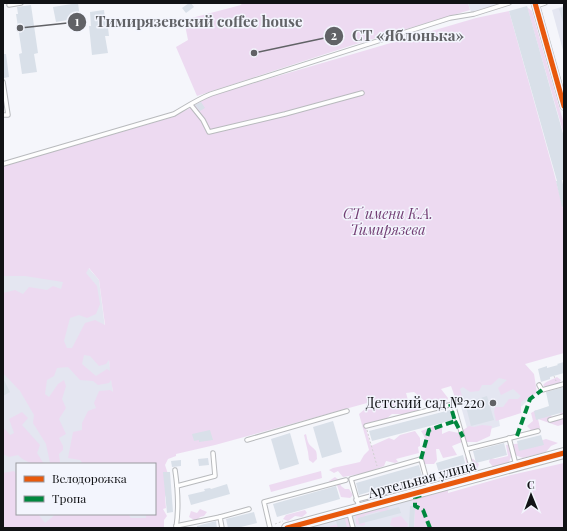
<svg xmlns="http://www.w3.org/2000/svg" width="567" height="531" viewBox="0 0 567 531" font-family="'Playfair Display',serif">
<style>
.built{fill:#e4e6f1}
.green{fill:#eddaf1;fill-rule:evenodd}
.building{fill:#d9e0e9}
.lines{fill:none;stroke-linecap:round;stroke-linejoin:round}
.lane-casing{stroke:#b8babd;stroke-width:5.5}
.street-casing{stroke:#b8babd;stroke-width:9}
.secondary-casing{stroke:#b8babd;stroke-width:12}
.path{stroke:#d1d1d2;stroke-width:1;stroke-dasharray:2 2;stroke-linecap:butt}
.lane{stroke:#fefefe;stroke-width:3.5}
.street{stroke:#fefefe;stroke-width:7}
.secondary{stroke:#fefefe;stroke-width:10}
.quiet{stroke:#00873e;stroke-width:4;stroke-dasharray:8 4;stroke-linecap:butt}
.cycleway-casing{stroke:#f3f5fd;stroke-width:8}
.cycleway{stroke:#e8590c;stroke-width:5}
.poi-dot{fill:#616266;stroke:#f3f5fd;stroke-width:1.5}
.labels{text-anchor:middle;stroke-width:3;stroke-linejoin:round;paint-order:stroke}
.park-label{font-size:14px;font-style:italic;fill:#723e74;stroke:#f3f5fd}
.poi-label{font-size:14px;fill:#111215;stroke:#f3f5fd;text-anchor:end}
.street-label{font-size:14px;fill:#111215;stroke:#f3f5fd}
.leader{fill:none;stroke:#616266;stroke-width:1.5}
.callout-dot{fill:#616266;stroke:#f3f5fd;stroke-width:1.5}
.mark-label{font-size:12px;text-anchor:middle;font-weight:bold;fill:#fff}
.callout-label{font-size:15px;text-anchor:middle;font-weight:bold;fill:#616266;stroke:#f3f5fd;stroke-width:3;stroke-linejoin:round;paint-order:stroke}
</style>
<rect width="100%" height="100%" fill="#f5f6fb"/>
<g class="built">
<path d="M468 3H502L471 12Z"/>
<path d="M564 6V54L552 10Z"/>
<path d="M84 263 99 280 122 464H17V514H155L162 528H3V274Z"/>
<path d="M520 366 528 400 522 406 498 415 500 426 469 435 455 385Z"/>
<path d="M411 497 415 506 414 528H298Z"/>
</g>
<g class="green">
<path d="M242 3H468L470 10 353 45 197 96 176 47 188 40 184 20 241 5Z"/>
<path d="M527 7 532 11 564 124V135Z"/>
<path d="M509 11 554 173 564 212V353L525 364 534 374 537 393 521 402V413L496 421 494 412 495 407H503L509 399H518L521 396 513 389 501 395 498 388 507 380 499 378 491 385H482L479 391 470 392 463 387 460 389 463 399 462 403 456 400 451 386 441 389 448 398 446 403 426 402 414 392 406 393 408 400 420 405 419 410 404 414H392L386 419 365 425 371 446 389 438 394 440 400 435 415 431 420 438V446L418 447 419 453 396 459 398 462 395 463 386 461 384 466 365 473 343 477 338 471 334 473 329 470 333 468 360 462 364 455 369 450 359 414 365 409 367 403 215 445 176 454V456L168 459 165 465 168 474 166 495 165 497 166 508 163 509 167 516 164 520V528H3V473L14 471 17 475V514H38L45 523 56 514H128L131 518H146V514H155V464H83L80 460 68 458 73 432 82 430V423L88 411 96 408 94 403 99 391 110 390 113 392 111 380 109 383 98 385 93 381 80 380 68 367 57 368 54 376 47 380 45 394 49 397 58 384 64 380 66 386 62 399 66 408 59 419 66 434 59 438 63 446V450L59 454 60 463H50L46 444 33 423 34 415 20 391 3 373V293L15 290 23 294 29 287 47 290 53 286 61 289 63 282 25 276H3V166L173 117 192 107 210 96 476 18ZM89 268 99 280 105 325 95 320 85 323 72 348H67L64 341 70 318 79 315 87 318 96 314 100 304 97 286 86 273ZM84 355 90 356 99 366 106 364 109 360 110 371 107 369 96 376 82 364Z"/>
<path d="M557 377 561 380 558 387 547 389 543 385C546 381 552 380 557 377Z"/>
<path d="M564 409V424L558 426 538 419 540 428 534 433 527 426 533 421 531 413 536 410 542 414 549 413 554 420 561 418 559 410Z"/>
<path d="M22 412 28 418 22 425 40 445 37 453 44 464C32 464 26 463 18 455L9 457 3 454V430L5 429 10 435 14 433 9 419Z"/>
<path d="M437 425 442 428V434L449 431 459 433 469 426 474 427 482 425 492 426 490 436 477 442H462L452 446 457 455 443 458 439 449H436L437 460 434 464H425L421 455C430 446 427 441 421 431Z"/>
<path d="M306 434C307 437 307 441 309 444 315 451 317 448 317 459L313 463 309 460 308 452 304 435Z"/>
<path d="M546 439 558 443 551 446 546 452 523 458 512 454 509 462 494 468 489 462 490 458 495 459 508 456 506 445 540 441Z"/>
<path d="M465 457 473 459 479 464 477 470 460 471 459 469 467 466Z"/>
<path d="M564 463V528H414L415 507 411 496 431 495 448 488V493L511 475Z"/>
<path d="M321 471 322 478 271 492 269 485Z"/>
<path d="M450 471H455L456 477 446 479 440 476 441 473Z"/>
<path d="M335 477 339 480 341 486 345 489H349L353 495 350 498 341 497 337 485 330 483 329 481Z"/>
<path d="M406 484 410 487 409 490 402 492 397 490 385 497 377 496 372 501 366 503 361 500 362 496 370 493 376 494 379 491 393 486 398 488 400 485Z"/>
<path d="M380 504 389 508 385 516 379 511 365 515V525L362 526 356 524V515L361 509Z"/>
<path d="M200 509 207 512 204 516 200 517 196 521 189 517 191 511 197 513Z"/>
<path d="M305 510 307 513 302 517 295 516 288 521 283 519 286 515Z"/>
<path d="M401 516 408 524 407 528H396L390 525 392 518Z"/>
<path d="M349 518 351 525 350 528H325L338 524 344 519Z"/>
</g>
<g class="building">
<path d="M78 3 80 18 56 22 53 7Z"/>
<path d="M189 3H191L194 7 186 13 182 8Z"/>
<path d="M31 5 38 53 34 54 37 72 22 74 19 54 22 53 16 14H18L17 7Z"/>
<path d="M527 6 564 137V180H562L564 189V206L562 207 556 181H557L509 11Z"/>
<path d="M564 7V22H563L559 9Z"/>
<path d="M104 10 105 19H107L109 36H105L108 53 92 55 89 26H91L90 12Z"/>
<path d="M3 54H6L9 77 4 78Z"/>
<path d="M201 102 205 108 200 111 195 105Z"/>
<path d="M564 362V373L550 377V379L541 382 538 369 547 366V368L558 365 557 364Z"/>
<path d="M3 378 10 392 3 396Z"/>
<path d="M564 387V412L536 420 534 411 549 406 546 392Z"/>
<path d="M487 396 494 420 471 426 465 403Z"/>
<path d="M450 410 453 420 372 441 369 431Z"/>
<path d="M333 421 342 452 322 458 313 427Z"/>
<path d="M210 430 213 440 199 442V440L194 441 192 434Z"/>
<path d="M290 433 299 464 280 470 271 439Z"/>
<path d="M541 435 544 445 519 451 517 441Z"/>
<path d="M504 443 507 455 476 463 473 451Z"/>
<path d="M463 455 466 466 439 473 436 463Z"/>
<path d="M208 458 209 465 199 466 198 459Z"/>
<path d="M181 460V466L172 467 171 461Z"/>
<path d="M419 465 422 476 359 495 356 483Z"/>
<path d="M163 472H170L173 512 167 513Z"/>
<path d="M227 484 230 494 191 505 188 495 205 491 204 489 210 488 211 489Z"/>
<path d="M336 486 340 499 277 517 273 504Z"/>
<path d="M410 506H415L414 528H409Z"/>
<path d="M399 507 401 513 359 524 358 518Z"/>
<path d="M254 512 257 523 237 528H228L226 519Z"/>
<path d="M345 519 347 528H338L336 521Z"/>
<path d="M216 521 217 528H197V526Z"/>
</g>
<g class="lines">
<defs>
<g id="lane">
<path d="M9 5 21 3"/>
<path d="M536 6 545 3"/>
<path d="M3 82 8 115H3"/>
<path d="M191 105 203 120 209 132 285 114 362 93"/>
<path d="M3 164 174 114C186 107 198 99 211 94L450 18 474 14 509 3"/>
<path d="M539 385 542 390 564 384"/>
<path d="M550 420 564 416"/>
<path d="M366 426 453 404 474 476"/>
<path d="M509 438 516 465"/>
<path d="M247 440 347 411"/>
<path d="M467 449 538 431"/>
<path d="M175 470C178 490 179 509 176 528"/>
<path d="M177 486 215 476 213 453"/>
<path d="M356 500 390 491"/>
<path d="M359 507 351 479 421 459 429 488"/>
<path d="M349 513 353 528"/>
<path d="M176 526 220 517"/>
<path d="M222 528 220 517 249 509"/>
<path d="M270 528 264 502 346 480"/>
</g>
<path id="street" d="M535 3 564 106"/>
<path id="secondary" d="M287 528 564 453"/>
</defs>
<use href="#lane" class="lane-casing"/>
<use href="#street" class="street-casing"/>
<use href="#secondary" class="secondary-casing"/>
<g class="path">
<path d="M554 376 556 381"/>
<path d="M367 430 377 466"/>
<path d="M431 480 447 476"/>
<path d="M394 490 422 482"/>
<path d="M275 524 283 521"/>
</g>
<use href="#lane" class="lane"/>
<use href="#street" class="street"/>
<use href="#secondary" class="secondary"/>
<g class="quiet">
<path d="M455 421 463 437"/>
<path d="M517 436 530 399 542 390"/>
<path d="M421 459 429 430 455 421 450 404"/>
<path d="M421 495 415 497V506L423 510 430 528"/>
</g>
<defs>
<g id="cycleway">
<path d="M535 3 564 106"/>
<path d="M287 528 564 453"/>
</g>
</defs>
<use href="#cycleway" class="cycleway-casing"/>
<use href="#cycleway" class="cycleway"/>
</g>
<circle class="poi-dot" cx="493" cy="403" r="4"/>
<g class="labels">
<g class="park-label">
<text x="388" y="219">СТ имени К.А.<tspan x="388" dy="16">Тимирязева</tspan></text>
</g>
<g class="poi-label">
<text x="485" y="408">Детский сад №220</text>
</g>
<g class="street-label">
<text transform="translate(422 479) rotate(-15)" y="5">Артельная улица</text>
</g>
</g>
<path class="leader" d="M20 28L77 22M254 53L334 36"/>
<g class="callout-dot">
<circle cx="20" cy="28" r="4"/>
<circle cx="254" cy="53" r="4"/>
<circle cx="77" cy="22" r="10"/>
<circle cx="334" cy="36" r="10"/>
</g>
<g class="mark-label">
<text x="77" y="26">1</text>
<text x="334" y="40">2</text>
</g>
<g class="callout-label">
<text x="199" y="27">Тимирязевский coffee house</text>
<text x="408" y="41">СТ «Яблонька»</text>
</g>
<rect width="567" height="531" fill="none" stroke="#111215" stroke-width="8"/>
<rect x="16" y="463" width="140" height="52" fill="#f3f5fd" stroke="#999aa0"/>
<rect x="24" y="476" width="20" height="6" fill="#e8590c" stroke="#999aa0"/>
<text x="52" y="483" font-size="12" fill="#111215">Велодорожка</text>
<rect x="24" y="496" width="20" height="6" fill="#00873e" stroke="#999aa0"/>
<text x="52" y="503" font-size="12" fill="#111215">Тропа</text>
<g transform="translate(531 495) rotate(359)" stroke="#f3f5fd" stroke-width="3" paint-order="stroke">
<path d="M0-3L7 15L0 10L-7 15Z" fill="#111215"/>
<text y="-6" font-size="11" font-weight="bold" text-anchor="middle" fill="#111215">С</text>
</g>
</svg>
